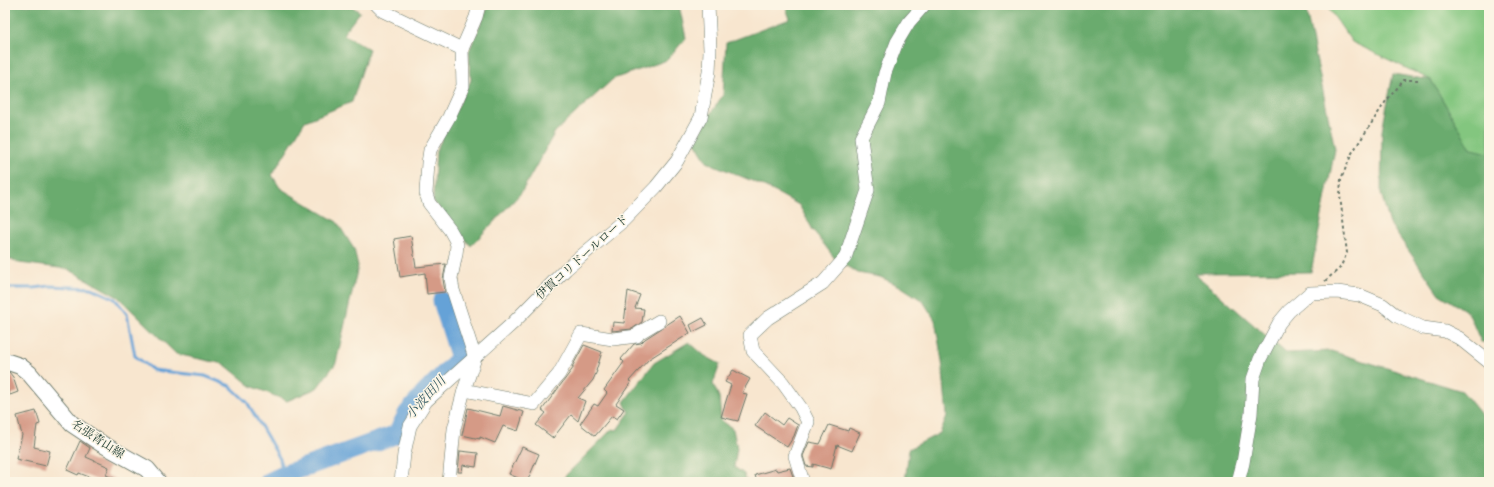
<svg xmlns="http://www.w3.org/2000/svg" width="1494" height="487" viewBox="0 0 1494 487" font-family="'IM FELL English','Noto Serif JP',serif">
<style>
.green{fill:#83c67f;stroke:#51825a}
.forest{fill:#6aab6e;stroke:#447451}
.lines{fill:none;stroke-linecap:round;stroke-linejoin:round}
.stream{stroke:#65a2d7;stroke-width:3}
.river{stroke:#65a2d7;stroke-width:19}
.building{fill:#d59a86}
.minor-casing{stroke:#6b786a;stroke-width:14}
.major-casing{stroke:#6b786a;stroke-width:18}
.path{stroke:#6b786a;stroke-width:2;stroke-dasharray:3 3;stroke-linecap:butt}
.minor{stroke:#fff;stroke-width:13}
.major{stroke:#fff;stroke-width:16}
.labels{text-anchor:middle;stroke-width:3;stroke-linejoin:round;paint-order:stroke}
.street-label{font-size:12px;fill:#1f3d34;stroke:#fcf5e5}
.water-label{font-size:13px;font-style:italic;fill:#345b65;stroke:#fcf5e5}
</style>
<rect width="100%" height="100%" fill="#fcf5e5"/>
<filter id="ink" filterUnits="userSpaceOnUse"><feTurbulence type="fractalNoise" baseFrequency=".025" numOctaves="2"/><feDisplacementMap in="SourceGraphic" scale="8" xChannelSelector="R" yChannelSelector="G"/><feConvolveMatrix kernelMatrix="1 2 1 2 8 2 1 2 1" color-interpolation-filters="sRGB"/></filter>
<filter id="wash" filterUnits="userSpaceOnUse"><feTurbulence type="fractalNoise" baseFrequency=".012" numOctaves="4" result="noise"/><feDisplacementMap in="SourceGraphic" scale="16" xChannelSelector="R" yChannelSelector="G"/><feGaussianBlur stdDeviation="0.9" result="paint"/><feColorMatrix in="noise" values="0 0 0 0 0 0 0 0 0 0 0 0 0 0 0 0 0 1.4 0 .05"/><feComposite in="paint" operator="in"/></filter>
<g filter="url(#wash)">
<rect width="100%" height="100%" fill="#f8e6cf"/>
<path class="green" d="M1326 5H1489V153L1471 149 1431 80 1352 42Z"/>
<g class="forest">
<path d="M5 5H350L360 12 343 34 369 49 352 102 305 121 272 175 280 188 337 222 354 249 358 266 336 363 317 388 287 401 251 386 224 364 176 354 118 297 68 269 19 263 5 257Z"/>
<path d="M489 5H679L686 38 667 60 613 79 555 132 521 193 471 246 433 201 436 151 471 80 469 51Z"/>
<path d="M785 5H1155L1158 7 1160 5H1305L1335 149 1311 272 1194 273 1286 353 1331 351 1462 391 1489 424V482H905L909 449 940 433 947 416 942 361 935 320 923 301 900 286 880 277 858 273 836 260 813 230 799 205 764 186 707 162 695 142 710 114 723 95 726 43 790 19Z"/>
<path d="M1393 74 1431 80 1471 149 1489 153V343L1481 342 1468 312 1439 294 1390 224 1381 193 1382 131Z"/>
<path d="M689 342 705 356 720 364 713 384 719 397 721 420 733 429 737 448 734 467 744 474 747 482H559L612 429 617 430 629 413 624 402 654 363Z"/>
</g>
<g class="lines">
<path class="stream" d="M5 288H34L50 286 91 288 115 299 127 314 135 356 153 370 205 376 230 386 247 402 280 459 283 475"/>
<path class="river" d="M269 482 283 475 397 434 407 414 425 393 460 358 442 301"/>
</g>
<g id="blocks">
<g class="building">
<path d="M411 236 416 267 446 264 443 279 445 292 427 294 425 273 400 277 394 239Z"/>
<path d="M628 291 640 295 635 308 644 309 642 322 632 329 612 331 613 322 624 323Z"/>
<path d="M680 316 690 333 649 359 629 381 631 382 616 404 624 409 617 419 612 416 595 436 580 424 594 404 598 406 607 393 604 390 624 362 621 359 634 344 641 343 645 339Z"/>
<path d="M703 318 707 325 693 332 690 325Z"/>
<path d="M584 345 602 352 596 371H597L593 380 578 398 585 401 578 421 571 415 553 438 536 425 546 413 542 410 574 367H572Z"/>
<path d="M733 370 750 379 742 393 747 394 738 421 721 417 731 385 725 382Z"/>
<path d="M5 371 9 372 13 377 18 392 10 395 5 384Z"/>
<path d="M503 406 524 412 518 431 503 426 495 443 480 437V439L462 435 468 408 500 416Z"/>
<path d="M36 411 40 424 37 425 34 447 50 451 46 466 16 459 22 435 17 416Z"/>
<path d="M765 412 782 425 787 418 798 425 794 436 787 447 755 426Z"/>
<path d="M829 425 848 431 849 428 860 433 852 451 837 445 831 469 813 464V467L806 466 803 456 809 442 820 444Z"/>
<path d="M80 441 90 448 86 457 109 467 106 475 123 482H102L79 473 78 475 67 470Z"/>
<path d="M522 447 539 454 527 482 509 474Z"/>
<path d="M460 451 478 453 476 467 463 465 462 472H458Z"/>
<path d="M790 468 795 482H757L755 475 776 469 777 471Z"/>
</g>
</g>
</g>
<g filter="url(#ink)">
<use href="#blocks" fill-opacity="0" stroke="#6b786a" stroke-width="1"/>
<g class="lines">
<defs>
<g id="minor">
<path d="M377 5 383 11 462 49"/>
<path d="M464 390 534 404 559 374 581 334 613 339 637 336 639 333 659 321"/>
<path d="M401 482 404 454 410 426 426 401 513 323 566 269 624 220 656 187 677 161 701 117 709 72 710 50 708 5"/>
<path d="M449 482 454 429 464 390 475 358 453 290 451 278 456 254 457 245 455 239 450 230 429 203 426 193 428 163 430 150 449 117 463 86 462 49 476 17 479 5"/>
<path d="M803 482 795 456 808 422 801 408 783 383 753 351 750 335 768 318 823 283 845 258 868 190 861 138 879 103 885 73 897 42 909 22 924 5"/>
<path d="M1238 482 1243 463 1251 414 1253 379 1260 359 1279 323 1289 311 1310 293 1337 292 1359 295 1383 305 1397 316 1423 328 1445 331 1459 338 1489 362"/>
</g>
<path id="major" d="M5 361 20 366 29 373 72 424 102 444 147 469 158 482"/>
</defs>
<use href="#minor" class="minor-casing"/>
<use href="#major" class="major-casing"/>
<path class="path" d="M1325 281 1340 268 1347 253 1340 196 1341 179 1352 153 1386 101 1404 80H1418"/>
<use href="#minor" class="minor"/>
<use href="#major" class="major"/>
</g>
</g>
<g class="labels">
<g class="street-label">
<text transform="translate(582 257) rotate(-42)" y="4">伊賀コリドールロード</text>
<text transform="translate(98 439) rotate(33)" y="4">名張青山線</text>
</g>
<g class="water-label">
<text transform="translate(425 397) rotate(-48)" y="5">小波田川</text>
</g>
</g>
<rect width="1494" height="487" fill="none" stroke="#fcf5e5" stroke-width="20"/>
</svg>
